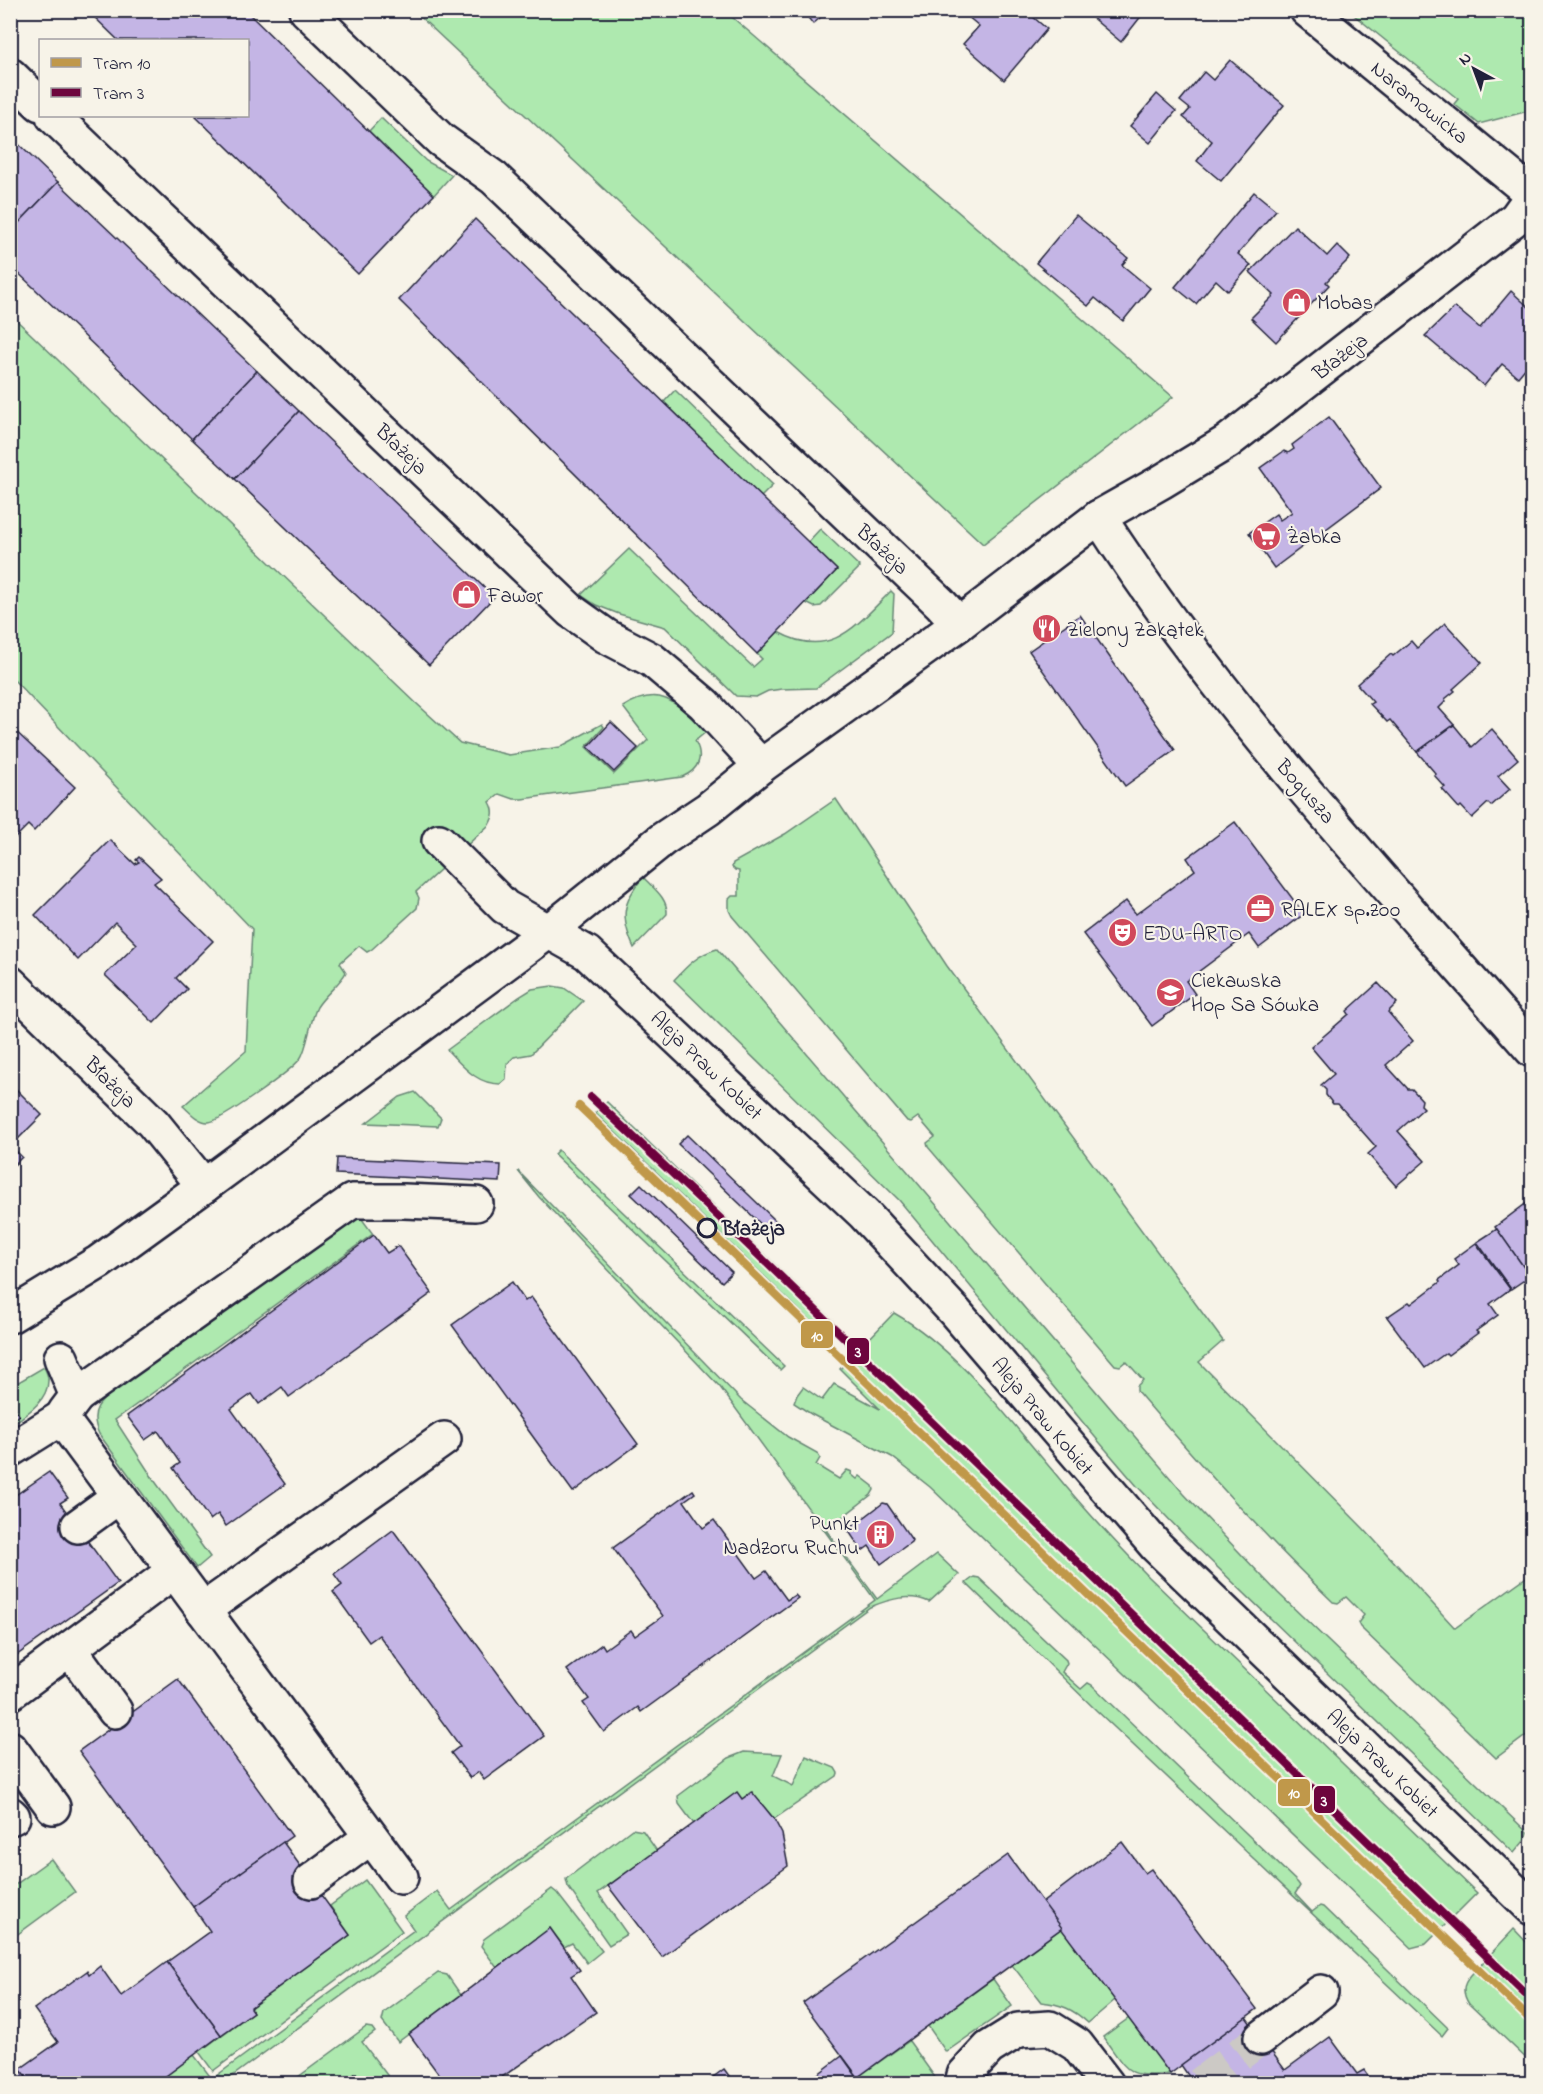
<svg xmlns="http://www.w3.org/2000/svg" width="1543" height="2094" viewBox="0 0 1543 2094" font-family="'Indie Flower',sans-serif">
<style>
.green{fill:#aee9af;stroke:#688675;stroke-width:1.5}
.building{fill:#c4b5e5;stroke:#22223b;stroke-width:1.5}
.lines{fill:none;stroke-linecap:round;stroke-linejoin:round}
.minor-tunnel{stroke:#ccc9c5;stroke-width:33;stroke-dasharray:33 16;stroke-linecap:butt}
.minor-casing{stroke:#22223b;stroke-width:38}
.minor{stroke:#f7f3e8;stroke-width:33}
.tram-1-casing{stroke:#f7f3e8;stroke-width:12}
.tram-2-casing{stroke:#f7f3e8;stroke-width:12}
.tram-1{stroke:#c0984a;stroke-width:8}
.tram-2{stroke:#6d053d;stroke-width:8}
.stop-dot{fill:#f7f3e8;stroke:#22223b;stroke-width:3}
.labels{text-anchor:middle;stroke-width:4.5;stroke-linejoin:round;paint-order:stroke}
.street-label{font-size:21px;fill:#22223b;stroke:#f7f3e8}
.poi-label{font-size:21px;fill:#22223b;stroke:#f7f3e8;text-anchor:start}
.stop-label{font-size:21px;font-weight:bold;fill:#22223b;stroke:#f7f3e8;text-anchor:start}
.line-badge{stroke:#f7f3e8;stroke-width:2}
.badge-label{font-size:16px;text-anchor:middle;font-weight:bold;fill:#fff}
</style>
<rect width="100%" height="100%" fill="#f7f3e8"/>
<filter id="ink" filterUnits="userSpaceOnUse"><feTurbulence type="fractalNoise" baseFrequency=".0167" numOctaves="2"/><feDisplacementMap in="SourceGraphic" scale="12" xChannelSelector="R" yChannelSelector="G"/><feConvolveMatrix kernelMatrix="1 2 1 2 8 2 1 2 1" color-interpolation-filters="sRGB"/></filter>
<g filter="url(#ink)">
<g class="green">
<path d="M414 11H725L1173 397 983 544Z"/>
<path d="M1349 11H1532V107L1528 111 1479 124 1454 104 1458 99Z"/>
<path d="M381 118 426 161 452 175 434 195 369 131Z"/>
<path d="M10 314 416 703 460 743 509 755 560 747 602 724 604 727 586 747 614 774 648 740 623 707C662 682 679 706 706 732L695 741C704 757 699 770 682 777L522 799H514L500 794 490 802C495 811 494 816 489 825L416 892 419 898 417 908 371 950 367 952 359 946 340 963 346 972C341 983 325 994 317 1007 309 1023 308 1048 300 1059 292 1070 222 1121 209 1122 199 1123 190 1112 183 1106L246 1051 252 929 11 677Z"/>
<path d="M675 390 773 485 761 497 664 402Z"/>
<path d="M820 529 860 567 821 606 814 607 806 603 837 570 808 542Z"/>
<path d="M629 549 753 667 762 659 757 654 778 632C830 661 856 626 891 591L894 594 892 632 816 688 782 689 768 691 756 697 736 696 665 627 619 614 596 605 581 595Z"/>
<path d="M836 799 947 966 1223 1341 1199 1362 1364 1529 1455 1628 1532 1573V1731L1496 1758 1360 1627 1358 1623 1364 1615 1346 1597 1338 1603 1333 1602C1263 1535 1199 1464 1137 1391V1386L1143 1380 1126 1361 1120 1366 1115 1365 928 1147 927 1143 935 1137 918 1117 911 1122 907 1121 732 916 729 910V899L732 896H739V871L735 870 732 867 733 863 785 834Z"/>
<path d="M643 877C653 888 668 898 667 914L634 948C620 917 622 903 643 877Z"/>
<path d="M717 949 1184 1494 1278 1593 1527 1832 1525 1840 1514 1853 1187 1538 1137 1486 1095 1437 899 1200 674 980C687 966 698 954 717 949Z"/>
<path d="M552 986 564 988 583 1001 531 1054 514 1057 507 1064 506 1079 500 1084C476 1084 463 1066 447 1050L519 997 532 989Z"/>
<path d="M415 1092 441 1118 438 1126 366 1123 400 1097Z"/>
<path d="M607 1102 833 1320 822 1332 595 1113Z"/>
<path d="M558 1150 784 1366 780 1370 554 1154Z"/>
<path d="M518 1171 741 1400 788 1437 817 1453 820 1458 816 1465 839 1479 847 1470 852 1472 851 1474 857 1479 860 1476 873 1486 874 1490 871 1495 826 1530 877 1599 937 1554 959 1575 929 1602C909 1593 890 1599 870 1607L223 2083 155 2084 194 2055 212 2079 414 1930 404 1916 437 1891 451 1910 875 1600 720 1387 539 1197Z"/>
<path d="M359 1215 373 1234 115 1420 154 1480 210 1557 197 1568 99 1434C87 1408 103 1399 122 1384Z"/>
<path d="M894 1313C956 1348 1007 1417 1053 1471 1083 1508 1116 1543 1149 1577L1477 1893 1426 1944 1411 1948 930 1487 892 1457 811 1414 794 1403 797 1395 803 1387 822 1400 834 1384 880 1409 840 1369Z"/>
<path d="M44 1367C46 1371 49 1377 48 1381 48 1401 25 1415 11 1425V1421L19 1415 11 1405 10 1387Z"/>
<path d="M974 1577 979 1578 1066 1660 1067 1663 1062 1672 1081 1689 1088 1683 1092 1685 1298 1883 1300 1886 1295 1894 1312 1912 1320 1906 1323 1907 1448 2028 1442 2036 1097 1711 966 1583Z"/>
<path d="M744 1752 782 1754 773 1776 793 1786 806 1756 835 1768 838 1773 837 1776 774 1819 751 1792 742 1799 694 1824 679 1804 678 1796 729 1758Z"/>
<path d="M632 1829 643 1831 657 1851 598 1893 627 1934 609 1945 568 1887 566 1879Z"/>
<path d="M51 1859 75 1892 11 1939V1888Z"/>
<path d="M365 1880 402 1931 213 2071 199 2052 253 2012 250 2008 350 1935 330 1906Z"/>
<path d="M552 1889 557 1893 602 1951 587 1963 572 1943 564 1947 550 1928 497 1968 481 1946 484 1939Z"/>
<path d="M1062 1928 1115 2000 1088 2023C1073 2009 1061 2004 1041 2002L1012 1965Z"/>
<path d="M1514 1929 1532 1948V2064L1469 2004C1462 1993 1462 1985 1471 1975Z"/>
<path d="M438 1973 447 1975 461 1995 398 2042 382 2021 384 2013Z"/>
<path d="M993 1979 1012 2006 946 2052 928 2026Z"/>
<path d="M1129 2018 1170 2074C1126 2079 1128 2071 1103 2037Z"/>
<path d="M366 2027 372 2028 375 2032 362 2042 393 2083H364L356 2073 342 2083H290Z"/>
<path d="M909 2041 939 2083H862L858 2077Z"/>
</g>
<g class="building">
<path d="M87 10H245L434 195 358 274 195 116H248V40H118Z"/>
<path d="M802 10H829L813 24Z"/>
<path d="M960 10H1025L1047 29 1004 80 963 44 979 26Z"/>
<path d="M1083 10H1146L1121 42Z"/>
<path d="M1230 60 1284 105 1221 181 1197 161 1212 141 1183 117 1190 109 1180 101 1204 72 1213 80Z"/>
<path d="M1157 94 1176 111 1150 143 1130 126Z"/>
<path d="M10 136 58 182 10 232Z"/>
<path d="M58 182 257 371 192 439 10 265V232Z"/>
<path d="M1254 192 1276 210 1238 254 1251 265 1228 291 1216 280 1196 304 1175 287Z"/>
<path d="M1076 215 1128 258 1122 265 1150 288 1123 321 1095 298 1088 306 1036 263Z"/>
<path d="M475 219 837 570 757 654 399 300Z"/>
<path d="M1295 226 1327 256 1337 245 1350 258 1326 282 1329 285 1276 342 1251 318 1274 295 1250 272Z"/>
<path d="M1511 291 1532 310V360L1518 377 1502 364 1484 386 1425 336 1455 307 1480 328Z"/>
<path d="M257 371 299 411 235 479 192 439Z"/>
<path d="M299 411 494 597 429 665 235 479Z"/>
<path d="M1329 417 1381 488 1274 568 1249 533 1276 514 1280 520 1292 512 1260 468 1284 451 1288 453 1294 449 1292 445Z"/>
<path d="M1080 615 1175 750 1125 786 1029 651Z"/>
<path d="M1445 623 1482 663 1453 689 1455 691 1445 699 1446 701 1439 708 1454 725 1417 752 1390 720 1387 722 1370 704 1373 702 1357 684 1391 654 1393 656 1411 641 1417 648Z"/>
<path d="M611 722 638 748 614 772 588 747Z"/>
<path d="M1454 725 1472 747 1492 729 1518 759 1498 776 1510 789 1491 806 1488 803 1472 818 1461 806 1459 808 1442 789 1445 787 1434 775 1436 774 1417 752Z"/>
<path d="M10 726 75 787 34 831 28 825 10 843Z"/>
<path d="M1235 822 1304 914 1259 948 1249 934 1186 981 1195 994 1152 1026 1083 934 1126 901 1136 914 1195 870 1187 858Z"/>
<path d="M110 840 135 864 139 862 136 860 139 857 161 878 154 883 213 941 176 978 187 989 154 1023 105 975 137 944 115 922 78 960 35 915Z"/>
<path d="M1378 983 1397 1003 1388 1012 1413 1041 1386 1065 1408 1089H1412L1422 1100 1421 1105 1424 1108 1398 1131 1425 1161 1396 1186 1368 1154 1376 1147 1338 1104H1333L1326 1095V1090L1321 1085 1334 1074 1311 1047 1349 1014 1347 1011Z"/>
<path d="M10 1083 42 1115 11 1146 22 1157 10 1169Z"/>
<path d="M687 1135 778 1223 769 1232 678 1144Z"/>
<path d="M337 1158 501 1165 500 1182 336 1174Z"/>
<path d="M641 1184 732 1272 722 1282 631 1194Z"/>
<path d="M1532 1199V1274L1530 1276 1495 1227Z"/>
<path d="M1497 1229 1530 1276 1511 1289 1477 1242Z"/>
<path d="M374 1235 387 1253 398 1246 432 1293 289 1397 282 1387 259 1404 252 1394 231 1409 285 1484 226 1526 218 1514 210 1520 173 1468 180 1463 158 1431 145 1440 127 1416Z"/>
<path d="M1476 1243 1510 1289 1490 1304 1498 1315 1476 1331 1478 1333 1448 1355 1446 1353 1425 1368 1387 1317 1409 1302 1411 1304 1440 1282 1439 1280 1459 1265 1454 1259Z"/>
<path d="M512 1282 525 1301 531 1297 638 1444 573 1492 452 1325Z"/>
<path d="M11 1404 19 1415 10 1421V1405Z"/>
<path d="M49 1472 68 1498 60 1503 118 1583 10 1660V1569L13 1567 10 1564V1499Z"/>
<path d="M693 1490 695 1493 684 1501 703 1528 714 1520 756 1578 766 1571 787 1600 795 1595 798 1598 641 1712 638 1707 604 1732 583 1703 589 1699 567 1670 602 1644 605 1649 631 1630 635 1636 663 1616 613 1548Z"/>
<path d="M883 1503 887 1504 912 1540 911 1542 881 1564 869 1546 862 1551 848 1530Z"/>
<path d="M393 1530 544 1736 484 1780 479 1772 470 1778 451 1753 460 1746 379 1635 369 1642 333 1592 342 1585 334 1574Z"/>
<path d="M178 1679 292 1836 193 1907 79 1751Z"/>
<path d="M737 1792 742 1799 752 1792 774 1819 782 1834 788 1866 662 1957 608 1886Z"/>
<path d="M283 1842 350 1935 250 2008 253 2012 221 2035 167 1962 210 1931 193 1907Z"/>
<path d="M1122 1842 1145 1873 1151 1869 1257 2009 1170 2074 1042 1903Z"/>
<path d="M1008 1855 1062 1928 858 2077 803 2003Z"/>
<path d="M550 1928 580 1970 571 1976 596 2012 492 2084H446L409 2034Z"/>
<path d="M167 1962 221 2035 155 2084H31L20 2069 58 2042 34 2009 87 1971 89 1975 100 1966 121 1996Z"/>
<path d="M1246 2017 1285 2070 1330 2037 1357 2074 1364 2070 1374 2084H1194L1181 2065Z"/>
<path d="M842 2056 862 2084H805Z"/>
<path d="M20 2069 31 2084H10V2076Z"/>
<path d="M724 2069 735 2084H704Z"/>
<path d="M356 2073 364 2084H342Z"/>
</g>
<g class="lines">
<path class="minor-tunnel" d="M1200 2084 1261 2038"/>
<defs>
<g id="minor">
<path d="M306 10 441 140 494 178 940 603 959 624"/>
<path d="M1307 10 1532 194"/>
<path d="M10 75 40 104"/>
<path d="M53 116 571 611 606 636 652 660 704 704 761 766"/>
<path d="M1099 517C1223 710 1382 878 1532 1050"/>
<path d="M439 841 505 907 587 953 864 1214 955 1312 1156 1546 1532 1908"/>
<path d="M10 983 153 1123 204 1186"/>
<path d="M10 1316 99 1262 204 1186 549 931 663 839 708 809 761 766 959 624 1099 517 1161 482 1227 442 1516 218 1532 196"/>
<path d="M61 1358 77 1396 65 1412"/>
<path d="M77 1396 352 1201H404L476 1204"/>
<path d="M10 1450 61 1418 401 1877"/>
<path d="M78 1526 118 1497"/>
<path d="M203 1610 444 1439"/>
<path d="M70 1649 115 1711"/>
<path d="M10 1693 174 1571"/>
<path d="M10 1748 53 1807"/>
<path d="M10 1814 13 1817 10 1818"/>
<path d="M311 1881 371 1837"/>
<path d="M1261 2038 1321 1992"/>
<path d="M962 2084 964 2075 989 2048 1018 2030 1050 2028 1077 2045 1107 2084"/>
</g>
</defs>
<use href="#minor" class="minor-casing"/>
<use href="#minor" class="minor"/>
<defs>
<path id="tram-1" d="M579 1106 1532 2021"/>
<path id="tram-2" d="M591 1097 722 1220 1525 1993"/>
</defs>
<use href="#tram-1" class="tram-1-casing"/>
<use href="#tram-2" class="tram-2-casing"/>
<use href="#tram-1" class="tram-1"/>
<use href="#tram-2" class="tram-2"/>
</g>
</g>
<defs>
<symbol id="shop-disc" viewBox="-11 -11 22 22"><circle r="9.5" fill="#d1495b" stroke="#f7f3e8"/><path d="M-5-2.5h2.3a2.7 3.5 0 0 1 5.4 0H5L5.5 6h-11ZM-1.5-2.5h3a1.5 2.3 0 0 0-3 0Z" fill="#fff"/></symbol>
<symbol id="supermarket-disc" viewBox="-11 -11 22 22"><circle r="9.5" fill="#d1495b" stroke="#f7f3e8"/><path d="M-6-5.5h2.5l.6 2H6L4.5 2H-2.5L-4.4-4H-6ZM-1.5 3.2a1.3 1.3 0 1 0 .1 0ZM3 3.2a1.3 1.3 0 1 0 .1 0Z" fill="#fff"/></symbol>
<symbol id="restaurant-disc" viewBox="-11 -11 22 22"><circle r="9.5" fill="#d1495b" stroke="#f7f3e8"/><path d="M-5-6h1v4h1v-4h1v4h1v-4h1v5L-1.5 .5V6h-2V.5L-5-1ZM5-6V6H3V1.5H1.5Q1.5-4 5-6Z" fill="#fff"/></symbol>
<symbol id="office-disc" viewBox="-11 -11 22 22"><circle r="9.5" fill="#d1495b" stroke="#f7f3e8"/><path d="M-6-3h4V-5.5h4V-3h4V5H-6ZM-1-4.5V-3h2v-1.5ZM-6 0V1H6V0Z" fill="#fff"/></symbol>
<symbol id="theatre-disc" viewBox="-11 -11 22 22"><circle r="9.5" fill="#d1495b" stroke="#f7f3e8"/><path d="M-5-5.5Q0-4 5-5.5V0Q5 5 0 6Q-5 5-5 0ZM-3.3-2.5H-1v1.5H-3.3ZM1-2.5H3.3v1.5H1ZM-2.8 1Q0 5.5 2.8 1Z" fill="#fff"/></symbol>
<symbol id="school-disc" viewBox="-11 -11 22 22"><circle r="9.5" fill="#d1495b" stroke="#f7f3e8"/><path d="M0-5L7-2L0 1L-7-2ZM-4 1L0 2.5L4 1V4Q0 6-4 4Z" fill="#fff"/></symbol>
<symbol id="building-disc" viewBox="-11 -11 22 22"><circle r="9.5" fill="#d1495b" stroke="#f7f3e8"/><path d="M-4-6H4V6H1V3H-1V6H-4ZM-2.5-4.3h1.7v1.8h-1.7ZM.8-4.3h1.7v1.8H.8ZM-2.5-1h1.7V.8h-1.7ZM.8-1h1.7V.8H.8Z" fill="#fff"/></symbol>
</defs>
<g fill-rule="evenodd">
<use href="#shop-disc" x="1280" y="286" width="33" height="33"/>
<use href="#supermarket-disc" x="1250" y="520" width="33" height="33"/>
<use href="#shop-disc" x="450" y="578" width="33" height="33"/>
<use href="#restaurant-disc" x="1030" y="612" width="33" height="33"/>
<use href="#office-disc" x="1244" y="892" width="33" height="33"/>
<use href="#theatre-disc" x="1106" y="916" width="33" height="33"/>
<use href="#school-disc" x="1154" y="976" width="33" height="33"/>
<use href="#building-disc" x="864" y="1518" width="33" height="33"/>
</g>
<circle class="stop-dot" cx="707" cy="1228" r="9"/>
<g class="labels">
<g class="street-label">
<text transform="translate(1420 102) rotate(39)" y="7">Naramowicka</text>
<text transform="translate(1340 356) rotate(-38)" y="7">Błażeja</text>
<text transform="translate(402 449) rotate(44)" y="7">Błażeja</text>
<text transform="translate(883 549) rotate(43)" y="7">Błażeja</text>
<text transform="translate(1306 791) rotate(49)" y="7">Bogusza</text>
<text transform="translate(707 1065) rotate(44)" y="7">Aleja Praw Kobiet</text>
<text transform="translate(111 1082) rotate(45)" y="7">Błażeja</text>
<text transform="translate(1043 1416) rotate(50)" y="7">Aleja Praw Kobiet</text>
<text transform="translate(1383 1763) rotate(44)" y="7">Aleja Praw Kobiet</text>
</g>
<g class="poi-label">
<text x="1317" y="309">Mobas</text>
<text x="1287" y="543">Żabka</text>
<text x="487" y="602">Fawor</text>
<text x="1067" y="636">Zielony Zakątek</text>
<text x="1281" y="916">RALEX sp.zoo</text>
<text x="1143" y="940">EDU-ARTO</text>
<text x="1191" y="987">Ciekawska<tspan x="1191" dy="24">Hop Sa Sówka</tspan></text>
<text x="859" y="1530" text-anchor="end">Punkt<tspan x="859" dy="24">Nadzoru Ruchu</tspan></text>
</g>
<g class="stop-label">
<text x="722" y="1235">Błażeja</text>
</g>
</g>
<g class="line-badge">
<rect x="800" y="1320" width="34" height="29" rx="6" fill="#c0984a"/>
<rect x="846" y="1337" width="24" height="28" rx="6" fill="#6d053d"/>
<rect x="1277" y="1778" width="34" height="29" rx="6" fill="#c0984a"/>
<rect x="1313" y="1785" width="23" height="29" rx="6" fill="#6d053d"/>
</g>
<g class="badge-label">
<text x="817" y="1341">10</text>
<text x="858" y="1357">3</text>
<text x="1294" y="1798">10</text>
<text x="1324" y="1806">3</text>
</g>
<rect width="1543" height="2094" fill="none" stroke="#f7f3e8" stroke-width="36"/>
<rect x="18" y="18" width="1507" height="2058" fill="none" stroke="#22223b" stroke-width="2" filter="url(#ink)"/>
<rect x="39" y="39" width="210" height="78" fill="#f7f3e8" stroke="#a29fa3" stroke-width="1.5"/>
<rect x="51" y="58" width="30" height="9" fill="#c0984a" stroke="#a29fa3" stroke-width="1.5"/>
<text x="93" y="69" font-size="18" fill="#22223b">Tram 10</text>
<rect x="51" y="88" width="30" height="9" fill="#6d053d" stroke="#a29fa3" stroke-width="1.5"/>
<text x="93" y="99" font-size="18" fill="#22223b">Tram 3</text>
<g transform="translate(1474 69) rotate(319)" stroke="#f7f3e8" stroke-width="4.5" paint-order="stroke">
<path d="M0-4.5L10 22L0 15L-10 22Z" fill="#22223b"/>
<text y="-9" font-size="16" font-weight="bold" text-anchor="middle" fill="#22223b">N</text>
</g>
</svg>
